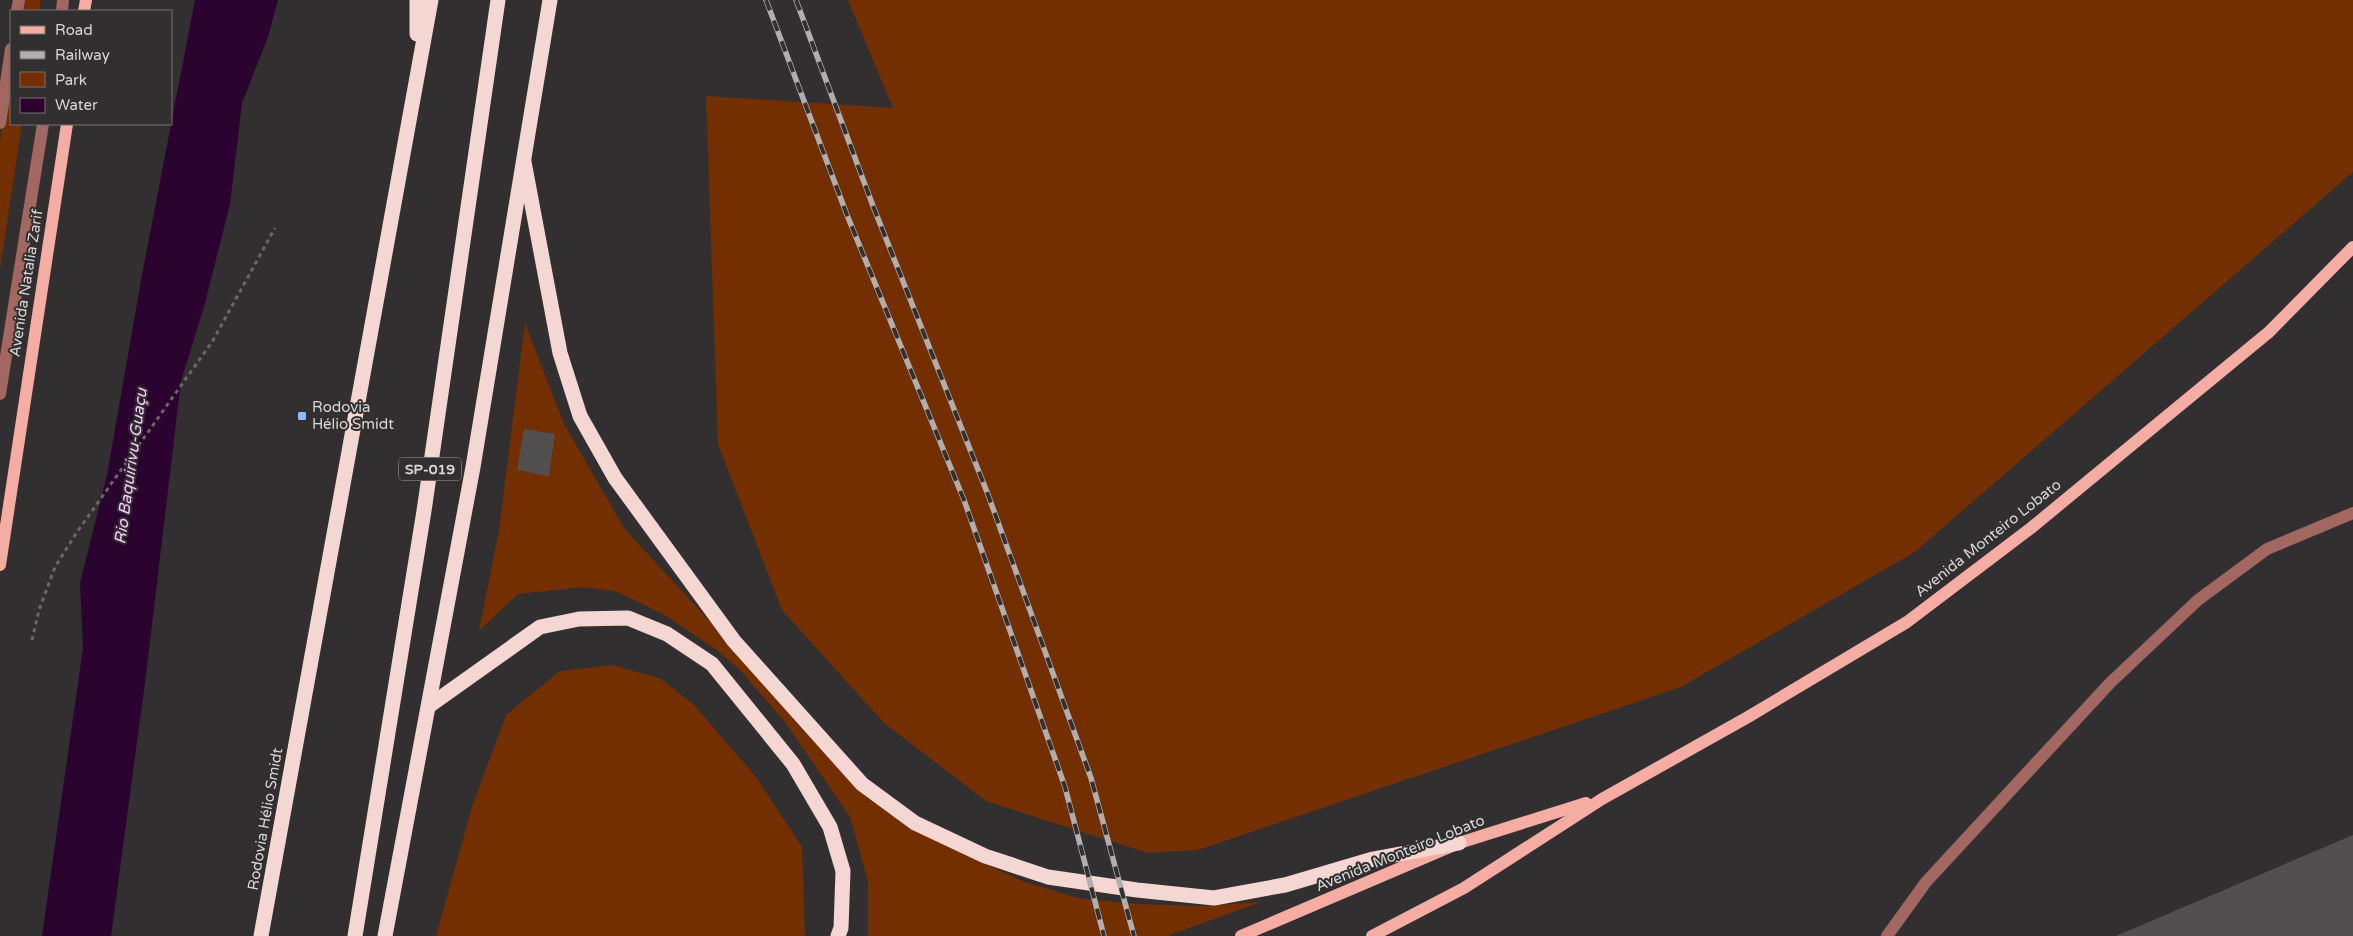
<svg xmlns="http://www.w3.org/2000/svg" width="2353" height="936" viewBox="0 0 2353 936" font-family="'Varela Round',sans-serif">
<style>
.green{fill:#732f00}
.water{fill:#2b032f}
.building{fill:#514f50}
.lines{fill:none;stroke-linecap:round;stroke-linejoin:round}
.path{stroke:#6a6768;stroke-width:3;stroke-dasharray:4 4;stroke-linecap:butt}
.minor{stroke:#a26760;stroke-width:12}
.major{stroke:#f5aca3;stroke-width:12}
.highway{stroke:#f4d6d2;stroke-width:15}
.rail-casing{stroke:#b0aeae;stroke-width:5.5}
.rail{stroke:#322f30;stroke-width:4;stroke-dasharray:11;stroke-linecap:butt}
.poi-dot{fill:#90b8fd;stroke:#322f30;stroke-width:2}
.labels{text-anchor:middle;stroke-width:4;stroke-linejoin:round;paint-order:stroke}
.shield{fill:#322f30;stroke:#a6a3a4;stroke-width:1}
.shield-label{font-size:14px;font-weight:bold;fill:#d7d5d5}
.street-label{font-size:15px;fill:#d7d5d5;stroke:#322f30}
.poi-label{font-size:15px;fill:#d7d5d5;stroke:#322f30;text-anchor:start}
.water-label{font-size:16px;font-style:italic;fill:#facafd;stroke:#322f30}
</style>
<rect width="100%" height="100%" fill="#322f30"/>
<g class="green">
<path d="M20 0H41L39 11H18Z"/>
<path d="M848 0H2353V172L1915 552 1681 687 1198 850 1148 853 986 801 884 723 782 610 718 444 706 96 893 108Z"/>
<path d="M11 61V124H22L0 269V143Z"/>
<path d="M525 323 563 422 624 528 748 663 806 734 886 808 950 847 1022 881 1078 898 1136 904 1204 906 1261 902 1167 936H868V881L850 817 785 722 741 671 717 650 665 615 615 591 583 587 518 594 479 631 499 530Z"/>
<path d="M613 665 661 679 694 705 756 777 802 847 805 936H436L472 807 506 715 560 671Z"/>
</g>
<path class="water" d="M195 0H278L268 37 242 103 230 204 204 307 181 381 146 675 111 936H42L83 648 80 583 107 475 142 275Z"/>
<g class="building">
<path d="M524 429 555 434 549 476 517 470Z"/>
<path d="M2353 835V936H2116Z"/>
</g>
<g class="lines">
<path class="path" d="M32 640 39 610 55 567 77 532 212 342 275 228"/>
<g class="minor">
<path d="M17 11 19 0"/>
<path d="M62 11 63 0"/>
<path d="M0 123 11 49"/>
<path d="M0 394 43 124"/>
<path d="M1887 936 1926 882 2110 683 2198 600 2267 549 2353 513"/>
</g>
<g class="major">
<path d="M84 11 86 0"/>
<path d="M0 565 67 124"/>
<path d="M1241 936 1459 843 1586 803"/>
<path d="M1372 936 1464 888 1602 799 1748 717 1907 622 2031 528 2269 332 2353 247"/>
</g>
<g class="highway">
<path d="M417 0V34"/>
<path d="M524 162 560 353 580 416 615 478 734 641 862 784 915 823 985 856 1048 877 1137 890 1214 898 1285 885 1373 859 1459 843"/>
<path d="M429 706 540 627 579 619 628 618 667 634 712 664 793 764 830 827 843 871 841 928 838 936"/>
<path d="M261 936 431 0"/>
<path d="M355 936 424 511 498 0"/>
<path d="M385 936 473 467 550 0"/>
</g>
<defs>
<g id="rail">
<path d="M766 0 847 215 964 500 1065 787 1104 936"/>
<path d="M796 0 873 206 987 492 1091 778 1134 936"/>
</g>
</defs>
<use href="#rail" class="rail-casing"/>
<use href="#rail" class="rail"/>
</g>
<rect class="poi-dot" x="297" y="411" width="10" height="10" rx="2.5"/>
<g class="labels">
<rect class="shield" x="399" y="457.5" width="62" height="23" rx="4"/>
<g class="shield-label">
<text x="430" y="474">SP-019</text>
</g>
<g class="street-label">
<text transform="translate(26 283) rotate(-81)" y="5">Avenida Natalia Zarif</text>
<text transform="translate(1988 538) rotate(-38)" y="5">Avenida Monteiro Lobato</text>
<text transform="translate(265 819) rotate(-80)" y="5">Rodovia Hélio Smidt</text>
<text transform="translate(1400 853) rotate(-22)" y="5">Avenida Monteiro Lobato</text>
</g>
<g class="poi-label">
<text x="312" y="412">Rodovia<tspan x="312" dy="17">Hélio Smidt</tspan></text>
</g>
<g class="water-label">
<text transform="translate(130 466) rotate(-82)" y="6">Rio Baquirivu-Guaçu</text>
</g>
</g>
<rect x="10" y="10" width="162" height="115" fill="#322f30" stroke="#747172"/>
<rect x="20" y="26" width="25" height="8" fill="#f5aca3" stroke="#747172"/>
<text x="55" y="35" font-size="15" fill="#d7d5d5">Road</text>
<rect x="20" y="51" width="25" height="8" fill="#b0aeae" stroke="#747172"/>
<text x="55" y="60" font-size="15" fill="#d7d5d5">Railway</text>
<rect x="20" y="72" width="25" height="15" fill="#732f00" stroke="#747172"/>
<text x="55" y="85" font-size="15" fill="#d7d5d5">Park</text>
<rect x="20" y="98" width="25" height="15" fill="#2b032f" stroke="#747172"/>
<text x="55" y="110" font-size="15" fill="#d7d5d5">Water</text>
</svg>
